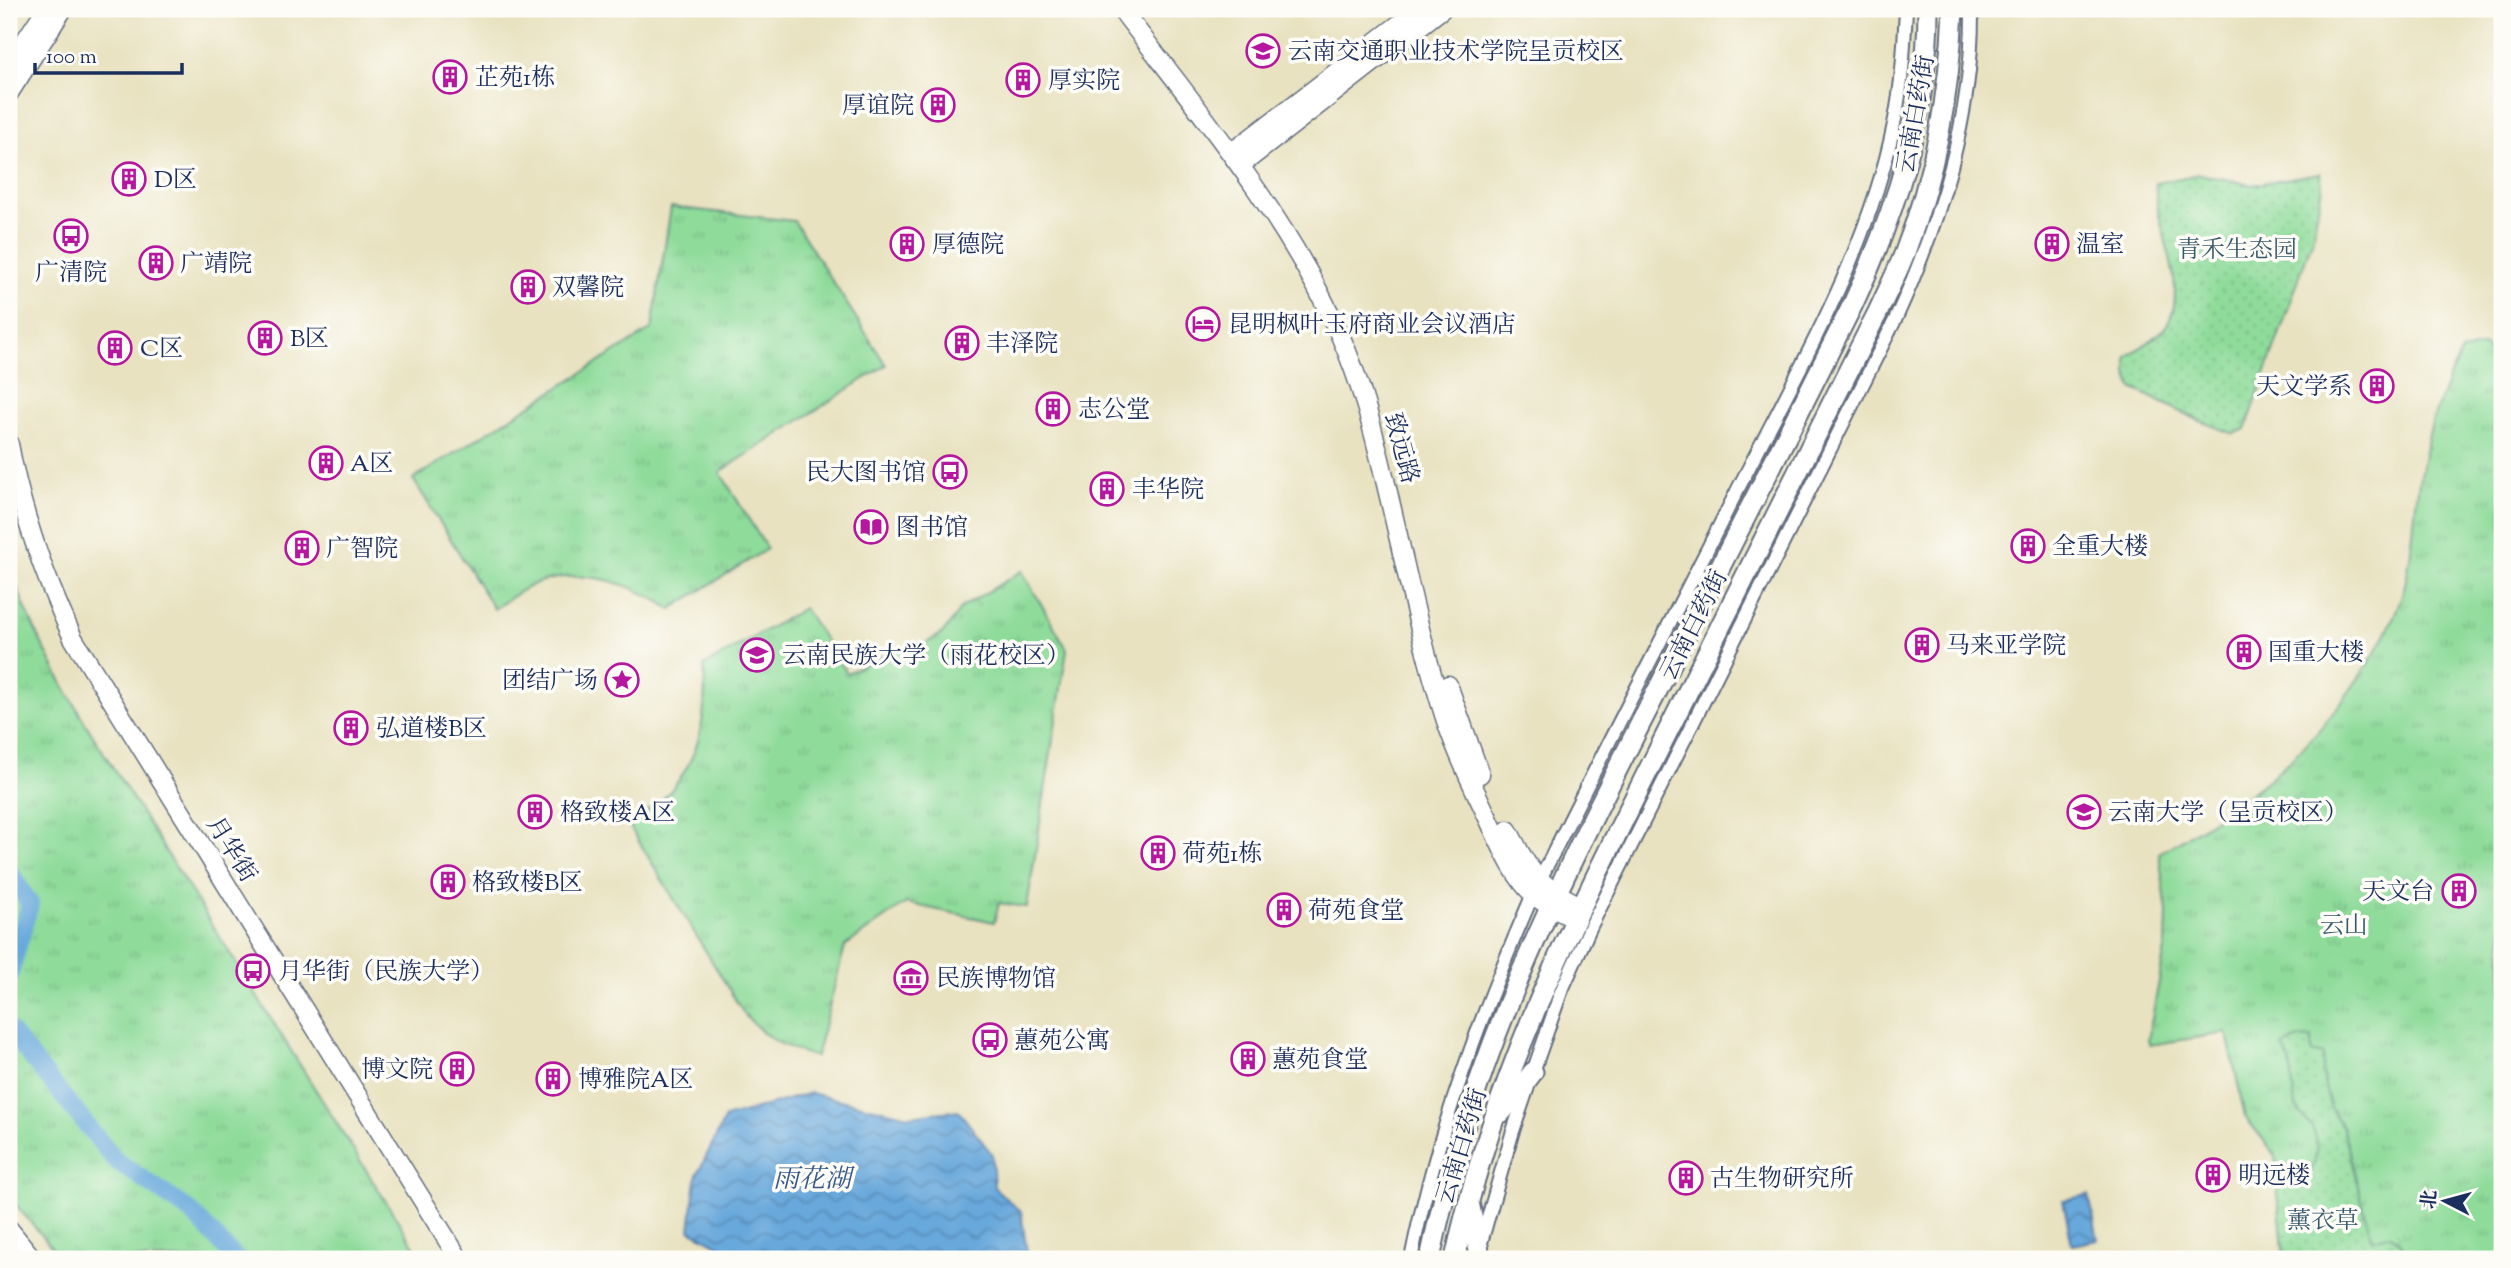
<svg xmlns="http://www.w3.org/2000/svg" width="2511" height="1268" viewBox="0 0 2511 1268" font-family="'Sorts Mill Goudy','Noto Serif SC',serif">
<style>
.park{fill:url(#park-tufts);stroke:#54857c;stroke-width:2}
.garden{fill:url(#garden-dots);stroke:#54857c;stroke-width:2}
.water{fill:url(#water-waves);stroke:#426c9c;stroke-width:2}
.lines{fill:none;stroke-linecap:round;stroke-linejoin:round}
.river{stroke:#68a8db;stroke-width:18}
.street-casing{stroke:#636e80;stroke-width:16}
.secondary-casing{stroke:#636e80;stroke-width:21}
.primary-casing{stroke:#636e80;stroke-width:23}
.street{stroke:#fff;stroke-width:12}
.secondary{stroke:#fff;stroke-width:18}
.primary{stroke:#fff;stroke-width:19}
.labels{text-anchor:middle;stroke-width:7;stroke-linejoin:round;paint-order:stroke}
.poi-label{font-size:24px;fill:#1b2f5e;stroke:#fdfcf7;text-anchor:start}
.street-label{font-size:24px;fill:#1b2f5e;stroke:#fdfcf7}
.park-label{font-size:24px;fill:#385a6d;stroke:#fdfcf7}
.water-label{font-size:26px;font-style:italic;fill:#36598a;stroke:#fdfcf7}
</style>
<defs>
<pattern id="park-tufts" width="24" height="20" patternUnits="userSpaceOnUse" patternTransform="scale(1.75)"><rect width="24" height="20" fill="#8edb9a"/><path d="M3 7l-1-3M5 7V3M7 7l1-3M15 17l-1-3M17 17v-4M19 17l1-3" fill="none" stroke="#7abc87"/></pattern>
<pattern id="garden-dots" width="8" height="8" patternUnits="userSpaceOnUse" patternTransform="scale(1.75)"><rect width="8" height="8" fill="#8edb9a"/><path d="M2 2h.1M6 6h.1" fill="none" stroke="#7abc87" stroke-width="1.8" stroke-linecap="round"/></pattern>
<pattern id="water-waves" width="16" height="10" patternUnits="userSpaceOnUse" patternTransform="scale(1.75)"><rect width="16" height="10" fill="#68a8db"/><path d="M0 5q4-4 8 0t8 0" fill="none" stroke="#5589b5"/></pattern>
</defs>
<rect width="100%" height="100%" fill="#fdfcf7"/>
<filter id="ink" filterUnits="userSpaceOnUse"><feTurbulence type="fractalNoise" baseFrequency=".0143" numOctaves="2"/><feDisplacementMap in="SourceGraphic" scale="14" xChannelSelector="R" yChannelSelector="G"/><feConvolveMatrix kernelMatrix="1 2 1 2 8 2 1 2 1" color-interpolation-filters="sRGB"/></filter>
<filter id="wash" filterUnits="userSpaceOnUse"><feTurbulence type="fractalNoise" baseFrequency=".00686" numOctaves="4" result="noise"/><feDisplacementMap in="SourceGraphic" scale="28" xChannelSelector="R" yChannelSelector="G"/><feGaussianBlur stdDeviation="1.57" result="paint"/><feColorMatrix in="noise" values="0 0 0 0 0 0 0 0 0 0 0 0 0 0 0 0 0 1.4 0 .05"/><feComposite in="paint" operator="in"/></filter>
<g filter="url(#wash)">
<rect width="100%" height="100%" fill="#e8e2c0"/>
<g class="park">
<path d="M671 207 794 221 886 365 720 472 767 549 671 609C634 585 592 569 547 580 528 584 510 598 494 609L413 479 652 329Z"/>
<path d="M2484 346 2502 366V1259H2284L2275 1154 2245 1117 2227 1033 2150 1045 2148 1040 2166 944 2167 912 2159 853C2246 803 2303 761 2360 676 2381 646 2399 613 2407 576 2414 541 2414 505 2421 471 2428 428 2442 389 2462 351Z"/>
<path d="M9 565C29 624 58 677 90 731L422 1259H62L9 1197Z"/>
<path d="M1022 571 1067 649 1027 907 999 903 994 922 906 903 845 946 816 1057C781 1046 769 1041 744 1014L627 822C636 817 647 812 655 806 699 768 708 721 704 666L804 608 847 673 896 650 923 645 944 632 961 608Z"/>
</g>
<g class="garden">
<path d="M2320 173 2322 186 2312 241 2246 429 2234 434 2200 421 2132 388 2127 374V357C2138 348 2153 341 2162 331 2196 295 2152 224 2156 183L2200 174 2252 185Z"/>
<path d="M2312 1038V1052L2323 1055 2322 1072 2326 1091 2331 1108 2343 1128 2372 1240 2389 1234 2400 1241 2409 1259H2284L2277 1183 2281 1180 2288 1186H2305C2313 1170 2322 1145 2312 1128 2307 1121 2299 1113 2296 1106 2290 1086 2295 1065 2283 1047L2298 1039Z"/>
</g>
<g class="water">
<path d="M810 1093 909 1116 958 1110 992 1154 994 1187 1021 1212 1028 1259H744L690 1230 696 1177 725 1118Z"/>
<path d="M2089 1195 2098 1240 2072 1245 2063 1200Z"/>
</g>
<g class="lines">
<g class="river">
<path d="M9 870 30 904 9 977"/>
<path d="M9 1030 115 1160 190 1211 236 1259"/>
</g>
</g>
</g>
<g filter="url(#ink)">
<g class="lines">
<defs>
<g id="street">
<path d="M1480 1246 1512 1134 1533 1072 1561 992 1590 928 1896 318C1940 221 1973 117 1972 9"/>
<path d="M1411 1259C1436 1133 1482 1012 1533 894 1599 760 1668 627 1736 493 1795 376 1868 254 1894 124 1902 86 1904 48 1906 9"/>
</g>
<g id="secondary">
<path d="M1121 9C1200 113 1285 213 1339 333 1361 381 1374 433 1386 484 1405 563 1421 644 1446 721 1457 754 1473 786 1488 818 1500 843 1513 876 1534 895 1546 906 1561 912 1575 919"/>
<path d="M9 65 46 9"/>
<path d="M9 93 63 9"/>
<path d="M1231 153 1419 9"/>
<path d="M1241 165 1442 9"/>
<path d="M9 444C21 511 44 576 73 638L459 1259"/>
<path d="M1448 685 1480 774"/>
<path d="M1508 830C1530 872 1538 886 1581 906"/>
<path d="M9 1229 33 1259"/>
<path d="M9 1255 12 1259"/>
</g>
<g id="primary">
<path d="M1501 1113 1533 1072"/>
<path d="M1470 1207 1479 1251"/>
<path d="M1430 1259C1471 1057 1557 887 1650 705 1718 572 1786 438 1853 304 1896 211 1928 112 1928 9"/>
<path d="M1455 1259C1494 1074 1581 905 1665 737 1736 595 1806 453 1878 312 1887 292 1897 273 1905 252 1935 174 1950 92 1953 9"/>
</g>
</defs>
<use href="#street" class="street-casing"/>
<use href="#secondary" class="secondary-casing"/>
<use href="#primary" class="primary-casing"/>
<use href="#street" class="street"/>
<use href="#secondary" class="secondary"/>
<use href="#primary" class="primary"/>
</g>
</g>
<defs>
<symbol id="university-ring" viewBox="-11 -11 22 22"><circle r="9.5" fill="#fdfcf7" stroke="#b5179e" stroke-width="1.5"/><path d="M0-5L7-2L0 1L-7-2ZM-4 1L0 2.5L4 1V4Q0 6-4 4Z" fill="#b5179e"/></symbol>
<symbol id="building-ring" viewBox="-11 -11 22 22"><circle r="9.5" fill="#fdfcf7" stroke="#b5179e" stroke-width="1.5"/><path d="M-4-6H4V6H1V3H-1V6H-4ZM-2.5-4.3h1.7v1.8h-1.7ZM.8-4.3h1.7v1.8H.8ZM-2.5-1h1.7V.8h-1.7ZM.8-1h1.7V.8H.8Z" fill="#b5179e"/></symbol>
<symbol id="bus-ring" viewBox="-11 -11 22 22"><circle r="9.5" fill="#fdfcf7" stroke="#b5179e" stroke-width="1.5"/><path d="M-5-6H5V4H4V6H2V4H-2V6H-4V4H-5ZM-3.5-4V0h7V-4ZM-3.5 1.2v1.5H-2V1.2ZM2 1.2v1.5H3.5V1.2Z" fill="#b5179e"/></symbol>
<symbol id="hotel-ring" viewBox="-11 -11 22 22"><circle r="9.5" fill="#fdfcf7" stroke="#b5179e" stroke-width="1.5"/><path d="M-6-4.5h1.5V1H6V5H4.5V3h-9V5H-6ZM-4 0a1.8 1.8 0 1 1 3.6 0ZM.5 0V-2.5h3Q6-2.5 6 0Z" fill="#b5179e"/></symbol>
<symbol id="library-ring" viewBox="-11 -11 22 22"><circle r="9.5" fill="#fdfcf7" stroke="#b5179e" stroke-width="1.5"/><path d="M-6-4Q-3-5.5-.7-3.5V5Q-3 3-6 4ZM6-4Q3-5.5 .7-3.5V5Q3 3 6 4Z" fill="#b5179e"/></symbol>
<symbol id="sight-ring" viewBox="-11 -11 22 22"><circle r="9.5" fill="#fdfcf7" stroke="#b5179e" stroke-width="1.5"/><path d="M0-6L1.8-2.2L6-1.7L2.9 1.2L3.7 5.4L0 3.3L-3.7 5.4L-2.9 1.2L-6-1.7L-1.8-2.2Z" fill="#b5179e"/></symbol>
<symbol id="museum-ring" viewBox="-11 -11 22 22"><circle r="9.5" fill="#fdfcf7" stroke="#b5179e" stroke-width="1.5"/><path d="M0-6L6-3V-2H-6V-3ZM-5-1h2V3h-2ZM-1-1h2V3h-2ZM3-1h2V3H3ZM-6 4H6V6H-6Z" fill="#b5179e"/></symbol>
</defs>
<g fill-rule="evenodd">
<use href="#university-ring" x="1244" y="32" width="38" height="38"/>
<use href="#building-ring" x="431" y="58" width="38" height="38"/>
<use href="#building-ring" x="1004" y="61" width="38" height="38"/>
<use href="#building-ring" x="919" y="86" width="38" height="38"/>
<use href="#building-ring" x="110" y="160" width="38" height="38"/>
<use href="#bus-ring" x="52" y="217" width="38" height="38"/>
<use href="#building-ring" x="888" y="225" width="38" height="38"/>
<use href="#building-ring" x="2033" y="225" width="38" height="38"/>
<use href="#building-ring" x="137" y="244" width="38" height="38"/>
<use href="#building-ring" x="509" y="268" width="38" height="38"/>
<use href="#hotel-ring" x="1184" y="305" width="38" height="38"/>
<use href="#building-ring" x="246" y="319" width="38" height="38"/>
<use href="#building-ring" x="943" y="324" width="38" height="38"/>
<use href="#building-ring" x="96" y="329" width="38" height="38"/>
<use href="#building-ring" x="2358" y="367" width="38" height="38"/>
<use href="#building-ring" x="1034" y="390" width="38" height="38"/>
<use href="#building-ring" x="307" y="444" width="38" height="38"/>
<use href="#bus-ring" x="931" y="453" width="38" height="38"/>
<use href="#building-ring" x="1088" y="470" width="38" height="38"/>
<use href="#library-ring" x="852" y="508" width="38" height="38"/>
<use href="#building-ring" x="2009" y="527" width="38" height="38"/>
<use href="#building-ring" x="283" y="529" width="38" height="38"/>
<use href="#building-ring" x="1903" y="626" width="38" height="38"/>
<use href="#building-ring" x="2225" y="633" width="38" height="38"/>
<use href="#university-ring" x="738" y="636" width="38" height="38"/>
<use href="#sight-ring" x="603" y="661" width="38" height="38"/>
<use href="#building-ring" x="332" y="709" width="38" height="38"/>
<use href="#building-ring" x="516" y="793" width="38" height="38"/>
<use href="#university-ring" x="2065" y="793" width="38" height="38"/>
<use href="#building-ring" x="1139" y="834" width="38" height="38"/>
<use href="#building-ring" x="429" y="863" width="38" height="38"/>
<use href="#building-ring" x="2440" y="872" width="38" height="38"/>
<use href="#building-ring" x="1265" y="891" width="38" height="38"/>
<use href="#bus-ring" x="234" y="952" width="38" height="38"/>
<use href="#museum-ring" x="892" y="959" width="38" height="38"/>
<use href="#bus-ring" x="971" y="1021" width="38" height="38"/>
<use href="#building-ring" x="1229" y="1040" width="38" height="38"/>
<use href="#building-ring" x="438" y="1050" width="38" height="38"/>
<use href="#building-ring" x="534" y="1060" width="38" height="38"/>
<use href="#building-ring" x="2194" y="1156" width="38" height="38"/>
<use href="#building-ring" x="1667" y="1159" width="38" height="38"/>
</g>
<g class="labels">
<g class="poi-label">
<text x="1288" y="59">云南交通职业技术学院呈贡校区</text>
<text x="475" y="85">芷苑1栋</text>
<text x="1048" y="88">厚实院</text>
<text x="914" y="113" text-anchor="end">厚谊院</text>
<text x="154" y="187">D区</text>
<text x="932" y="252">厚德院</text>
<text x="2076" y="252">温室</text>
<text x="180" y="271">广靖院</text>
<text x="71" y="280" text-anchor="middle">广清院</text>
<text x="552" y="295">双馨院</text>
<text x="1228" y="332">昆明枫叶玉府商业会议酒店</text>
<text x="290" y="346">B区</text>
<text x="986" y="351">丰泽院</text>
<text x="140" y="356">C区</text>
<text x="2352" y="394" text-anchor="end">天文学系</text>
<text x="1078" y="417">志公堂</text>
<text x="350" y="471">A区</text>
<text x="926" y="480" text-anchor="end">民大图书馆</text>
<text x="1132" y="497">丰华院</text>
<text x="896" y="535">图书馆</text>
<text x="2052" y="554">全重大楼</text>
<text x="326" y="556">广智院</text>
<text x="1946" y="653">马来亚学院</text>
<text x="2268" y="660">国重大楼</text>
<text x="782" y="663">云南民族大学（雨花校区）</text>
<text x="598" y="688" text-anchor="end">团结广场</text>
<text x="376" y="736">弘道楼B区</text>
<text x="560" y="820">格致楼A区</text>
<text x="2108" y="820">云南大学（呈贡校区）</text>
<text x="1182" y="861">荷苑1栋</text>
<text x="472" y="890">格致楼B区</text>
<text x="2434" y="899" text-anchor="end">天文台</text>
<text x="1308" y="918">荷苑食堂</text>
<text x="278" y="979">月华街（民族大学）</text>
<text x="936" y="986">民族博物馆</text>
<text x="1014" y="1048">蕙苑公寓</text>
<text x="1272" y="1067">蕙苑食堂</text>
<text x="433" y="1077" text-anchor="end">博文院</text>
<text x="578" y="1087">博雅院A区</text>
<text x="2238" y="1183">明远楼</text>
<text x="1710" y="1186">古生物研究所</text>
</g>
<g class="street-label">
<text transform="translate(1915 114) rotate(-80)" y="8">云南白药街</text>
<text transform="translate(1402 448) rotate(75)" y="8">致远路</text>
<text transform="translate(1693 625) rotate(-63)" y="8">云南白药街</text>
<text transform="translate(232 849) rotate(58)" y="8">月华街</text>
<text transform="translate(1461 1146) rotate(-73)" y="8">云南白药街</text>
</g>
<g class="park-label">
<text x="2237" y="257">青禾生态园</text>
<text x="2344" y="933">云山</text>
<text x="2323" y="1228">薰衣草</text>
</g>
<g class="water-label">
<text x="812" y="1187">雨花湖</text>
</g>
</g>
<rect width="2511" height="1268" fill="none" stroke="#fdfcf7" stroke-width="35"/>
<g transform="translate(2445 1201) rotate(276)" stroke="#fdfcf7" stroke-width="5" paint-order="stroke">
<path d="M0-5L12 26L0 18L-12 26Z" fill="#1b2f5e"/>
<text y="-10" font-size="19" font-weight="bold" text-anchor="middle" fill="#1b2f5e">北</text>
</g>
<path d="M35 63v10h147v-10" fill="none" stroke="#1b2f5e" stroke-width="3.5"/>
<text x="46" y="63" font-size="21" fill="#1b2f5e" stroke="#fdfcf7" stroke-width="5" paint-order="stroke">100 m</text>
</svg>
